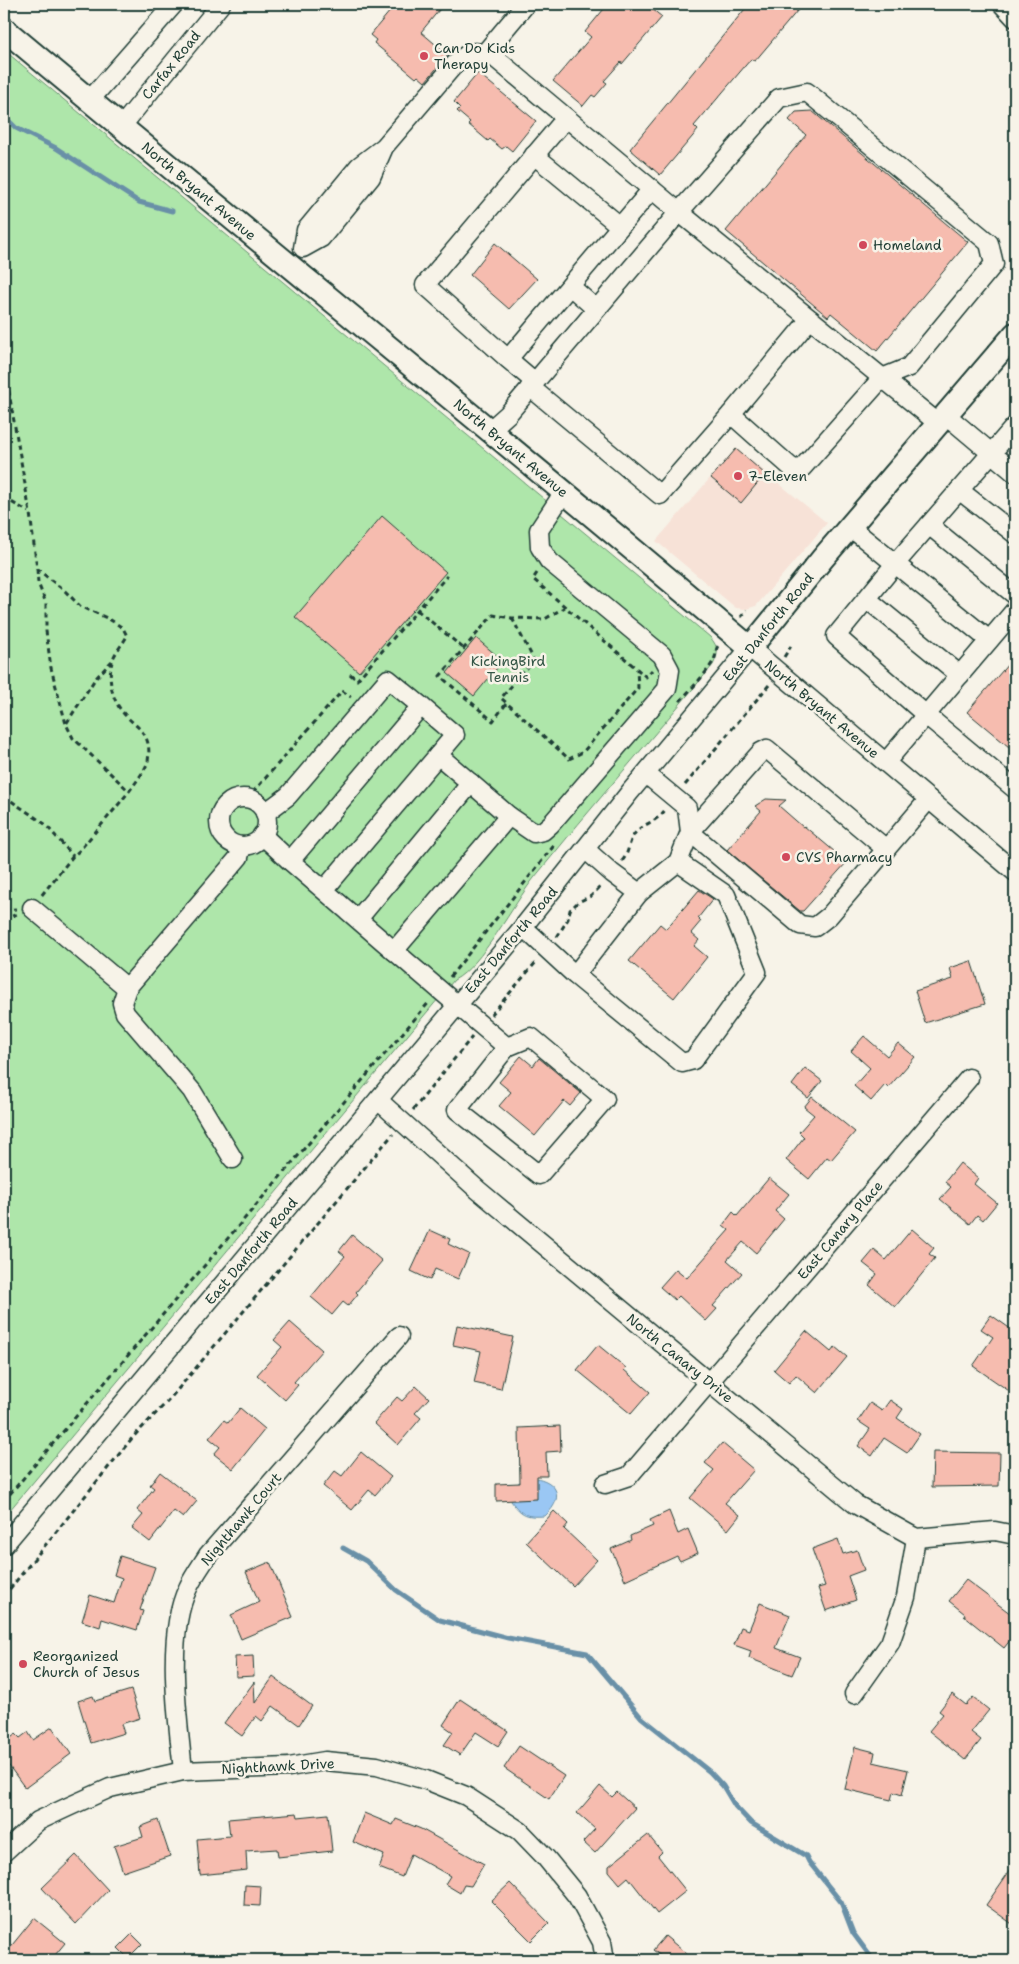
<svg xmlns="http://www.w3.org/2000/svg" width="1019" height="1964" viewBox="0 0 1019 1964" font-family="'Shantell Sans',sans-serif">
<style>
.built{fill:#f7e2d7}
.green{fill:#aee6aa;stroke:#66926f}
.water{fill:#9ac7f4;stroke:#6990a7}
.lines{fill:none;stroke-linecap:round;stroke-linejoin:round}
.stream{stroke:#6990a7;stroke-width:5}
.building{fill:#f6bcaf;stroke:#1f3d34}
.minor-casing{stroke:#1f3d34;stroke-width:21}
.major-casing{stroke:#1f3d34;stroke-width:26}
.path{stroke:#1f3d34;stroke-width:3;stroke-dasharray:5 4;stroke-linecap:butt}
.minor{stroke:#f7f3e8;stroke-width:18}
.major{stroke:#f7f3e8;stroke-width:22}
.poi-dot{fill:#d1495b;stroke:#f7f3e8;stroke-width:2}
.labels{text-anchor:middle;stroke-width:5;stroke-linejoin:round;paint-order:stroke}
.poi-label{font-size:14px;fill:#1f3d34;stroke:#f7f3e8;text-anchor:start}
.street-label{font-size:14px;fill:#1f3d34;stroke:#f7f3e8}
.park-label{font-size:14px;fill:#345646;stroke:#f7f3e8}
</style>
<rect width="100%" height="100%" fill="#f7f3e8"/>
<filter id="ink" filterUnits="userSpaceOnUse"><feTurbulence type="fractalNoise" baseFrequency=".02" numOctaves="2"/><feDisplacementMap in="SourceGraphic" scale="10" xChannelSelector="R" yChannelSelector="G"/><feConvolveMatrix kernelMatrix="1 2 1 2 8 2 1 2 1" color-interpolation-filters="sRGB"/></filter>
<g filter="url(#ink)">
<path class="built" d="M736 448 827 523 756 606 746 609 736 608 656 541Z"/>
<path class="green" d="M4 50 710 637C719 648 719 653 713 665 654 736 592 806 534 878 514 903 481 967 454 980L4 1517Z"/>
<path class="water" d="M528 1477C554 1478 568 1495 545 1516 527 1517 522 1516 511 1501L515 1485Z"/>
<g class="lines">
<g class="stream">
<path d="M4 116 16 128 56 148 139 202 172 211"/>
<path d="M343 1548 366 1561 396 1590 440 1620 508 1638 587 1653 641 1717 710 1772 723 1786 735 1806 751 1823 806 1856 809 1862 841 1902 853 1933 873 1960"/>
</g>
</g>
<g class="building">
<path d="M396 4H444L421 32 448 55 425 82 418 76 416 78 374 43 376 40 370 35Z"/>
<path d="M608 4H646L662 17 622 64 621 62 604 81 607 83 595 97 592 95 583 106 553 81 591 37 585 32Z"/>
<path d="M749 4H803L755 61 751 59 694 126 698 130 660 175 630 149Z"/>
<path d="M478 73 536 121 512 151 506 146 502 149 490 139 488 141 468 124 470 122 457 111 460 108 454 102Z"/>
<path d="M812 111 968 242 877 351 831 313 828 317 726 231 806 135 789 120 796 112Z"/>
<path d="M495 243 537 279 509 309 470 275Z"/>
<path d="M736 449 765 474 741 503 711 478Z"/>
<path d="M382 516 446 572 359 672 295 617Z"/>
<path d="M476 638 503 661 474 696 447 673Z"/>
<path d="M1015 656V752L967 712Z"/>
<path d="M766 799 786 800 779 806 803 827 804 826 847 862 803 911H800L727 850 761 811 755 806Z"/>
<path d="M699 890 713 899 698 918 701 921 691 933 699 940 694 946 707 957 674 998 629 961 660 924 666 929Z"/>
<path d="M971 961 985 1004 925 1023 915 991 953 979 950 968Z"/>
<path d="M864 1036 887 1056 898 1043 915 1057 888 1088 885 1085 871 1101 854 1086 870 1068 851 1051Z"/>
<path d="M521 1056 533 1066 539 1058 581 1093 570 1106 564 1101 535 1136 499 1106 511 1092 499 1082Z"/>
<path d="M805 1068 822 1081 808 1098 792 1085Z"/>
<path d="M812 1097 855 1132 831 1160 827 1157 809 1179 786 1160 804 1137 799 1132 814 1115 804 1107Z"/>
<path d="M960 1163 978 1178 974 1184 997 1203 983 1220 977 1215 970 1224 940 1199 951 1187 945 1182Z"/>
<path d="M769 1178 789 1194 775 1211 784 1219 756 1253 743 1242 727 1260 742 1273 713 1306 717 1309 706 1321 679 1296 675 1300 660 1287 676 1269 687 1278 729 1230 723 1225 733 1212 737 1216Z"/>
<path d="M912 1229 934 1248 929 1254 935 1258 895 1307 869 1285 877 1274 863 1263 874 1250 886 1260Z"/>
<path d="M430 1230 450 1239 448 1244 469 1254 458 1279 435 1269 430 1280 411 1271Z"/>
<path d="M352 1235 382 1261 356 1292 358 1294 348 1306 343 1302 332 1315 311 1297 345 1256 339 1251Z"/>
<path d="M991 1315 1015 1332V1395L973 1366 993 1337 981 1329Z"/>
<path d="M290 1322 322 1350 294 1382 298 1385 285 1400 257 1375 282 1347 274 1340Z"/>
<path d="M457 1325 513 1337 501 1389 474 1383 481 1351 453 1345Z"/>
<path d="M806 1331 831 1352 835 1347 847 1357 817 1393 796 1375 789 1383 774 1370Z"/>
<path d="M598 1345 626 1368 624 1370 650 1392 631 1414 577 1370Z"/>
<path d="M416 1386 429 1398 415 1413 421 1418 398 1445 374 1423 397 1397 402 1401Z"/>
<path d="M890 1400 903 1409 897 1418 920 1434 907 1453 884 1438 872 1456 858 1446 870 1429 858 1421 870 1403 882 1411Z"/>
<path d="M240 1408 265 1429 233 1469 214 1454 220 1447 209 1438 224 1420 228 1423Z"/>
<path d="M560 1426 561 1451 546 1452 547 1476H537V1499L496 1501V1484L520 1483 519 1428Z"/>
<path d="M722 1443 754 1470 725 1503 740 1515 728 1530 690 1498 714 1470 705 1463Z"/>
<path d="M361 1452 391 1477 375 1495 369 1490 352 1510 323 1486 335 1471 342 1476Z"/>
<path d="M933 1452 1000 1453 999 1486 932 1487Z"/>
<path d="M160 1472 197 1501 183 1518 174 1511 150 1542 132 1528 143 1515 137 1510 154 1488 150 1485Z"/>
<path d="M554 1511 568 1524 564 1529 597 1560 573 1586 526 1542Z"/>
<path d="M669 1511 678 1534 688 1529 698 1553 680 1561 677 1556 625 1580 611 1549 631 1540 630 1536 653 1526 650 1520Z"/>
<path d="M838 1539 843 1554 857 1550 864 1570 848 1576 856 1600 826 1611 818 1588 825 1586 812 1549Z"/>
<path d="M120 1556 155 1567 140 1610 143 1611 137 1630 102 1619 100 1627 82 1621 90 1595 114 1603 122 1578 114 1575Z"/>
<path d="M270 1562 293 1617 241 1639 231 1615 259 1602 246 1572Z"/>
<path d="M966 1580 1015 1617V1634L1004 1648 964 1616 965 1614 949 1601Z"/>
<path d="M760 1603 790 1615 776 1648 800 1657 792 1675 749 1658 751 1651 734 1645 741 1627 749 1630Z"/>
<path d="M253 1656 254 1676 236 1677 235 1657Z"/>
<path d="M273 1677 312 1706 299 1725 273 1706 262 1721 256 1716 242 1736 224 1723 254 1682 255 1703Z"/>
<path d="M131 1690 140 1718 121 1724 124 1733 91 1743 78 1701 93 1696 95 1701Z"/>
<path d="M952 1694 966 1705 973 1697 989 1710 971 1732 981 1740 965 1760 929 1731 943 1714 939 1711Z"/>
<path d="M460 1699 508 1731 498 1746 476 1732 460 1755 444 1745 453 1732 443 1725Z"/>
<path d="M52 1727 71 1754 25 1788 4 1759V1743L16 1734 20 1738 28 1732 33 1740Z"/>
<path d="M519 1746 564 1776 549 1799 504 1768Z"/>
<path d="M855 1747 875 1752 873 1762 908 1770 902 1795 893 1792 891 1800 845 1789Z"/>
<path d="M600 1786 612 1797 617 1792 635 1808 595 1853 583 1842 595 1829 577 1813Z"/>
<path d="M297 1813 298 1817 328 1814 332 1851 278 1857 277 1849 246 1851 247 1870 200 1875 197 1839 230 1836 228 1819Z"/>
<path d="M364 1813 393 1825 396 1819 421 1829 484 1864 471 1886 464 1885 460 1893 445 1884 450 1876 411 1854 402 1877 379 1868 384 1855 353 1842Z"/>
<path d="M158 1820 170 1856 123 1872 114 1846 143 1837 140 1827Z"/>
<path d="M648 1835 662 1852 658 1856 686 1891 657 1914 628 1877 620 1884 609 1871V1866Z"/>
<path d="M76 1855 108 1890 76 1924 42 1888Z"/>
<path d="M1015 1863V1926L986 1905Z"/>
<path d="M510 1883 549 1923 531 1941 491 1901Z"/>
<path d="M245 1885 261 1886 260 1906 244 1905Z"/>
<path d="M34 1918 65 1943 51 1960H4V1955Z"/>
<path d="M132 1934 142 1944 128 1958 118 1948Z"/>
<path d="M665 1936 694 1960H666L653 1950Z"/>
</g>
<g class="lines">
<defs>
<g id="minor">
<path d="M1002 4 1015 18"/>
<path d="M484 54 526 4"/>
<path d="M89 101 174 4"/>
<path d="M566 118 425 285 508 359 652 189"/>
<path d="M121 127 221 4"/>
<path d="M384 147 371 177 321 238 303 248 306 230 359 166 384 147 455 64C472 48 475 51 495 58L679 212 779 98 807 92 989 243 994 264 909 367 882 378 802 468 793 469 731 414 660 495 530 387"/>
<path d="M534 155 620 226"/>
<path d="M570 286 596 309"/>
<path d="M508 359 535 382"/>
<path d="M731 414 810 319"/>
<path d="M946 415 1015 473"/>
<path d="M1015 426 895 564 836 636 926 715 1015 789"/>
<path d="M490 430 508 414 679 212 939 424"/>
<path d="M959 490 1015 534"/>
<path d="M929 525 1015 595"/>
<path d="M850 527 989 640"/>
<path d="M867 599 960 675"/>
<path d="M886 762 1015 610"/>
<path d="M646 774 687 808 690 832 800 925 815 927 829 916 929 799"/>
<circle cx="243" cy="822" r="24"/>
<path d="M265 813 288 796 388 679 421 706"/>
<path d="M509 816 534 833 543 831 551 824 667 689 670 670 662 655 549 561 540 547 539 530 564 492"/>
<path d="M262 835 290 861"/>
<path d="M324 890 455 735 421 706 290 861C362 923 434 986 507 1047L457 1110 539 1175 605 1099 531 1037 507 1047"/>
<path d="M639 893 678 862 690 832 761 752 767 749 886 849"/>
<path d="M32 908 127 988 239 857 242 846"/>
<path d="M358 919 471 783"/>
<path d="M523 927 575 975 639 893 612 873 585 849"/>
<path d="M394 951 509 816 438 755"/>
<path d="M575 975 682 1063 693 1060 757 972 726 895 678 862"/>
<path d="M127 988 122 1003 125 1013 192 1091 233 1159"/>
<path d="M378 1100 478 1190 855 1504 916 1538 995 1531 1015 1535"/>
<path d="M605 1484 629 1476 969 1078"/>
<path d="M4 1545 523 927 630 792 750 648 1015 872"/>
<path d="M854 1694 890 1643 906 1597 916 1538"/>
<path d="M183 1771C178 1720 165 1635 188 1588 193 1577 201 1566 208 1555L399 1336"/>
<path d="M4 1852 38 1821 68 1807 110 1788 183 1771 289 1767 325 1761 377 1766 426 1780 466 1796 520 1831 546 1858 577 1896 602 1942 605 1960"/>
</g>
<path id="major" d="M4 29C252 237 504 439 750 648L823 558 1015 334"/>
</defs>
<use href="#minor" class="minor-casing"/>
<use href="#major" class="major-casing"/>
<g class="path">
<path d="M742 4 746 7"/>
<path d="M4 364 30 513 37 569 65 591 80 606 109 619 123 628 127 636C123 644 114 653 112 662 108 677 111 697 121 710 134 728 153 730 148 761 145 777 92 835 79 851L73 856 41 896"/>
<path d="M4 498 29 512"/>
<path d="M37 569 38 583 46 603V631L51 668 66 724"/>
<path d="M537 573 533 579 637 669 646 677 652 670"/>
<path d="M417 610 463 648"/>
<path d="M741 617 747 610"/>
<path d="M512 618 534 660 501 698 569 759 583 752 638 688 637 669"/>
<path d="M784 657 791 646"/>
<path d="M112 661 95 679 66 724 73 738 129 791"/>
<path d="M350 674 357 680 447 576"/>
<path d="M680 701C689 691 712 668 715 657 717 652 715 650 718 646"/>
<path d="M506 704 493 721 440 676 493 615 512 618 545 619 565 607"/>
<path d="M685 785 769 685"/>
<path d="M4 796 45 824 73 856"/>
<path d="M247 799 342 691 351 697"/>
<path d="M622 861C630 852 628 841 636 832 644 823 656 823 665 810"/>
<path d="M4 910 16 909"/>
<path d="M4 920 17 914"/>
<path d="M557 937 568 919 570 910 578 902 591 896 602 885"/>
<path d="M450 977 556 843"/>
<path d="M491 1015 537 961"/>
<path d="M413 1110 472 1037"/>
<path d="M4 1501 430 1001"/>
<path d="M4 1596 133 1437 168 1401 393 1134"/>
</g>
<use href="#minor" class="minor"/>
<use href="#major" class="major"/>
</g>
</g>
<g class="poi-dot">
<circle cx="424" cy="56" r="5"/>
<circle cx="863" cy="245" r="5"/>
<circle cx="738" cy="476" r="5"/>
<circle cx="786" cy="857" r="5"/>
<circle cx="23" cy="1664" r="5"/>
</g>
<g class="labels">
<g class="poi-label">
<text x="434" y="53">Can Do Kids<tspan x="434" dy="16">Therapy</tspan></text>
<text x="873" y="250">Homeland</text>
<text x="748" y="481">7-Eleven</text>
<text x="796" y="862">CVS Pharmacy</text>
<text x="33" y="1661">Reorganized<tspan x="33" dy="16">Church of Jesus</tspan></text>
</g>
<g class="street-label">
<text transform="translate(171 65) rotate(-51)" y="5">Carfax Road</text>
<text transform="translate(199 191) rotate(40)" y="5">North Bryant Avenue</text>
<text transform="translate(511 448) rotate(40)" y="5">North Bryant Avenue</text>
<text transform="translate(768 627) rotate(-51)" y="5">East Danforth Road</text>
<text transform="translate(822 709) rotate(40)" y="5">North Bryant Avenue</text>
<text transform="translate(511 940) rotate(-50)" y="5">East Danforth Road</text>
<text transform="translate(840 1230) rotate(-50)" y="5">East Canary Place</text>
<text transform="translate(251 1251) rotate(-50)" y="5">East Danforth Road</text>
<text transform="translate(680 1358) rotate(39)" y="5">North Canary Drive</text>
<text transform="translate(241 1519) rotate(-50)" y="5">Nighthawk Court</text>
<text transform="translate(278 1766) rotate(-3)" y="5">Nighthawk Drive</text>
</g>
<g class="park-label">
<text x="508" y="666">KickingBird<tspan x="508" dy="16">Tennis</tspan></text>
</g>
</g>
<rect width="1019" height="1964" fill="none" stroke="#f7f3e8" stroke-width="20"/>
<rect x="10" y="10" width="999" height="1944" fill="none" stroke="#1f3d34" stroke-width="2" filter="url(#ink)"/>
</svg>
